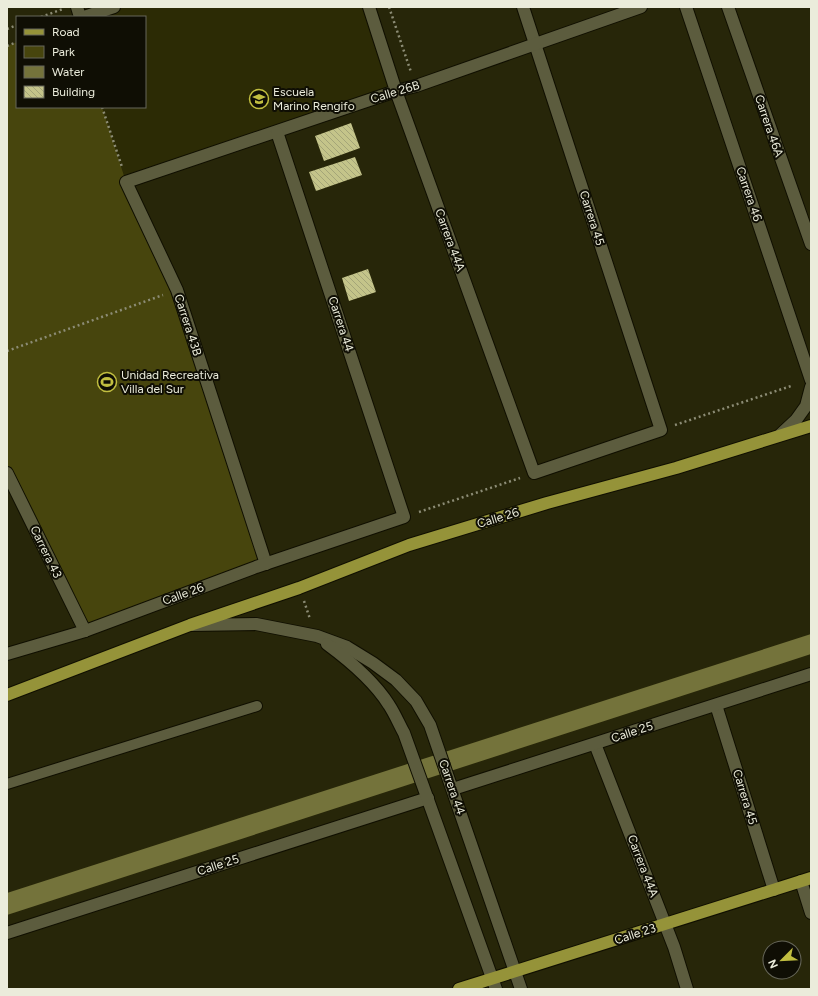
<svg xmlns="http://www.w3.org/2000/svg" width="818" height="996" viewBox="0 0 818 996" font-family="Figtree,sans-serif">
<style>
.built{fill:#2c2b05}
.green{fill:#47450d}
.water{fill:#74733b}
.building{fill:url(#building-back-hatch)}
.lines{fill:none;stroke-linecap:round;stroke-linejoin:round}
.lane-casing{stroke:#100f00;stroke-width:12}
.street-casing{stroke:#100f00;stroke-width:14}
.secondary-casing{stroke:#100f00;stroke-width:14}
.primary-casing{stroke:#100f00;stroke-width:14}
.path{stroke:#8c8c75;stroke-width:2.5;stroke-dasharray:2 3;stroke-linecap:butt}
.lane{stroke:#5c5c3e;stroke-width:10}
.street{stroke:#5c5c3e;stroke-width:12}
.secondary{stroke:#5c5c3e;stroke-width:12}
.primary{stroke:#959339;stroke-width:12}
.labels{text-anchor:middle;stroke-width:4;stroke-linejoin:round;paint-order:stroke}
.poi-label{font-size:12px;fill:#ebecdb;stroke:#0f0e04;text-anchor:start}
.street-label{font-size:12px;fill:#ebecdb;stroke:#0f0e04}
</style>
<defs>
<pattern id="building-back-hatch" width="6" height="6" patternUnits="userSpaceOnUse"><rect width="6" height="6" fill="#c4c48a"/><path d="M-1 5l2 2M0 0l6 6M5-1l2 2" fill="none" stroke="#a4a578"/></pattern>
</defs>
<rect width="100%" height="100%" fill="#272609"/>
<path class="built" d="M114 7H369L396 91 126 182 102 107H145V17H84Z"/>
<path class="green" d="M17 42V107H102L126 182 177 290 266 564 85 631 7 473V46Z"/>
<path class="water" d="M811 634V654L7 915V893Z"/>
<g class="building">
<path d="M351 123 360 148 324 161 315 136Z"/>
<path d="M355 157 362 175 316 191 309 172Z"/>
<path d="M368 269 376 292 349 301 342 278Z"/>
</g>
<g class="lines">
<defs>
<path id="lane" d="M7 784 257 706"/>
<g id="street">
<path d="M77 7 80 17"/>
<path d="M369 7 396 91 534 473 661 430 523 7"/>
<path d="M686 7 811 380"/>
<path d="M728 7 811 244"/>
<path d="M84 17 114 7"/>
<path d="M781 434 796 420 806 406 811 387"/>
<path d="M7 473 85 631"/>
<path d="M266 564 177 290 126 182 396 91 416 86 641 7"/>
<path d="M7 654 85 631 256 567 404 517 277 132"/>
<path d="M716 705 774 890"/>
<path d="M595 744 674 947 687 989"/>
<path d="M453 789 811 674"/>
<path d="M801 881 811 913"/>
<path d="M7 933 428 798"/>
</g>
<g id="secondary">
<path d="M192 625 256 624 317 636 347 647 373 663 396 680 416 701 430 725 521 989"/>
<path d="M327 644C350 661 374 681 389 705 395 714 399 724 404 733L496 989"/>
</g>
<g id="primary">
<path d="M7 695 190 625 299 588 409 545 547 503 676 468 811 426"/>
<path d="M459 989 811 878"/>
</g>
</defs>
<use href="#lane" class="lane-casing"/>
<use href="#street" class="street-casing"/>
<use href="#secondary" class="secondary-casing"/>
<use href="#primary" class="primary-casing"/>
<g class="path">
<path d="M389 7 411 72"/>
<path d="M41 17 63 9"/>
<path d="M7 29 17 25"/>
<path d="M7 46 17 42"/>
<path d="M102 107 122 167"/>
<path d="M7 351 163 295"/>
<path d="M675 425 791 386"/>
<path d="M419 512 520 478"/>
<path d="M304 601 310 619"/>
</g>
<use href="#lane" class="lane"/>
<use href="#street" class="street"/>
<use href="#secondary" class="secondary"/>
<use href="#primary" class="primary"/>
</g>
<defs>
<symbol id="school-ring" viewBox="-11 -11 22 22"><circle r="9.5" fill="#0f0e04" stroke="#c1be40" stroke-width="1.5"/><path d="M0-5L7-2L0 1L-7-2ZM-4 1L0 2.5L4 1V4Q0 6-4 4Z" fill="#c1be40"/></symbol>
<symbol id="stadium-ring" viewBox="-11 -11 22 22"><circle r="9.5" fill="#0f0e04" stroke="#c1be40" stroke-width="1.5"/><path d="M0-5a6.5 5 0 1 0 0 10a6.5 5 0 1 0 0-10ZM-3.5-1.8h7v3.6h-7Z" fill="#c1be40"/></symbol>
</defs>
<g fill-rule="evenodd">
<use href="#school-ring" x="248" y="88" width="22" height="22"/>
<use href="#stadium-ring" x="96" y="371" width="22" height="22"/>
</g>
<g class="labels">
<g class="poi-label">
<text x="273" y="96">Escuela<tspan x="273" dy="14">Marino Rengifo</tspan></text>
<text x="121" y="379">Unidad Recreativa<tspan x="121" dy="14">Villa del Sur</tspan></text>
</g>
<g class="street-label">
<text transform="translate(395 92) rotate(-17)" y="4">Calle 26B</text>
<text transform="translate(769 126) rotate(71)" y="4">Carrera 46A</text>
<text transform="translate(749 194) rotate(71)" y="4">Carrera 46</text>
<text transform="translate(592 218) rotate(72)" y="4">Carrera 45</text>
<text transform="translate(450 240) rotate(70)" y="4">Carrera 44A</text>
<text transform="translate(341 324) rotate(72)" y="4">Carrera 44</text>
<text transform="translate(188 325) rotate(72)" y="4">Carrera 43B</text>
<text transform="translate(498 518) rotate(-17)" y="4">Calle 26</text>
<text transform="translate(46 552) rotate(64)" y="4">Carrera 43</text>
<text transform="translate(183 594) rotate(-20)" y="4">Calle 26</text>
<text transform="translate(632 732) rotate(-18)" y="4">Calle 25</text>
<text transform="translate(452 787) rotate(71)" y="4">Carrera 44</text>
<text transform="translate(745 797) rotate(73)" y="4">Carrera 45</text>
<text transform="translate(218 865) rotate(-18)" y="4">Calle 25</text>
<text transform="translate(643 866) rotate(69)" y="4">Carrera 44A</text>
<text transform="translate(635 934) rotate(-18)" y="4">Calle 23</text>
</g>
</g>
<rect width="818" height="996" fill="none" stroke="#ebecdb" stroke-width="16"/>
<rect x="16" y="16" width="130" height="92" fill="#0f0e04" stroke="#67675a"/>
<rect x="24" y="29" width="20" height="6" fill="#959339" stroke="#67675a"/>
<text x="52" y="36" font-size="12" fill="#ebecdb">Road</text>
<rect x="24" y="46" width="20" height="12" fill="#47450d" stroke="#67675a"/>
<text x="52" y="56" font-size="12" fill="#ebecdb">Park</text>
<rect x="24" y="66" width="20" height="12" fill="#74733b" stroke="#67675a"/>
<text x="52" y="76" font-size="12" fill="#ebecdb">Water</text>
<rect x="24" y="86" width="20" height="12" fill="url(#building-back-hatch)" stroke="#67675a"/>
<text x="52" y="96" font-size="12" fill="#ebecdb">Building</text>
<g transform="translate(782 960) rotate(246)"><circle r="19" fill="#0f0e04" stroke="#67675a"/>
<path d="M0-3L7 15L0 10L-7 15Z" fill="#c1be40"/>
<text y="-6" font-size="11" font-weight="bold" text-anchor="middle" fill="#ebecdb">N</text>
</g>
</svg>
